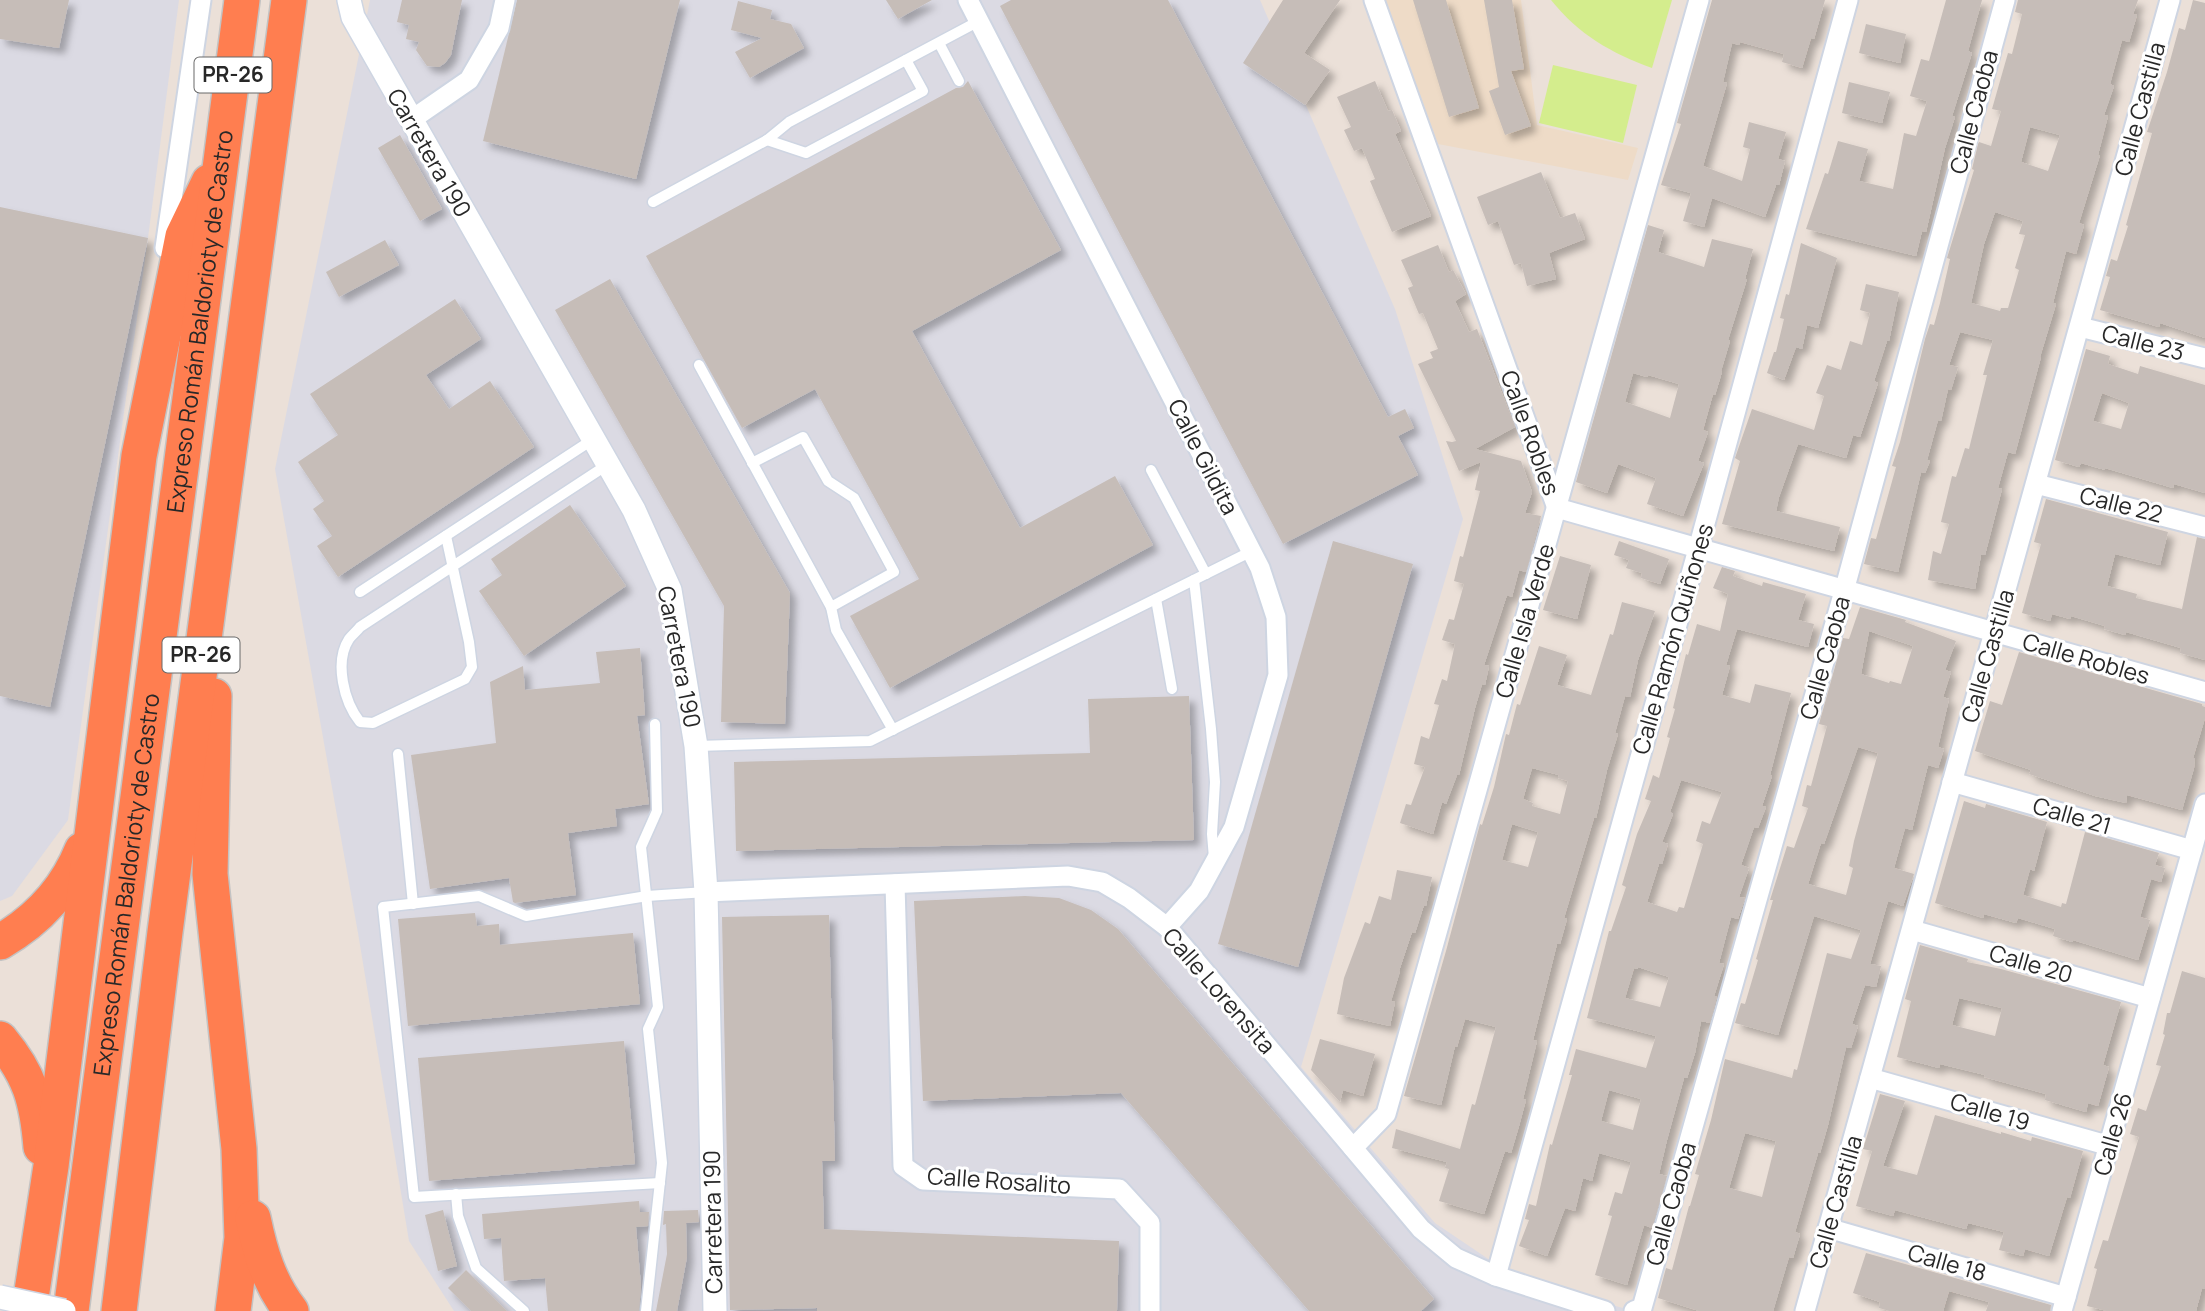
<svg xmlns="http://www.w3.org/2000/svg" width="2205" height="1311" viewBox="0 0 2205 1311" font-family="Manrope,sans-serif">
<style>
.industrial{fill:#dbdae3}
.education{fill:#eedbc7}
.pitch{fill:#d4ed8d}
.building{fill:#c6bdb8;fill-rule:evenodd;filter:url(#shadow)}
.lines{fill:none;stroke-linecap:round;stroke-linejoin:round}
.service-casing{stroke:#ced5e2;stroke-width:13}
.minor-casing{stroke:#ced5e2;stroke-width:23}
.tertiary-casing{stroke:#ced5e2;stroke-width:26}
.motorway-casing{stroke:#c3c3c3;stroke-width:38}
.service{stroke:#fff;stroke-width:10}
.minor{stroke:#fff;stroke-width:19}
.tertiary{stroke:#fff;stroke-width:23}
.motorway{stroke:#ff7e50;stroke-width:35}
.tertiary-bridge-casing{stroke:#ced5e2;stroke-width:26;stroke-linecap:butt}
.tertiary-bridge{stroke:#fff;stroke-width:23}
.labels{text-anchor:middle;stroke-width:6;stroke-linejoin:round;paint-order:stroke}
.shield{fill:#fff;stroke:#686868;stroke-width:2}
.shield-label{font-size:21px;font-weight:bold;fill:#282828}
.street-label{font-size:23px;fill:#282828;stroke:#fff}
</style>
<defs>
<filter id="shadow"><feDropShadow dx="6" dy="6" stdDeviation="3.5" flood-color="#0004"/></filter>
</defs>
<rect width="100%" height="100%" fill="#ebe0d8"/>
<g class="industrial">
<path d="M0 0H179L148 238 68 820 12 896 0 901Z"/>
<path d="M370 0H1260L1395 309 1463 519 1301 1067 1435 1223 1518 1279 1623 1308 1622 1311H454L409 1241 358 933 275 469Z"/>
</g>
<path class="education" d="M1385 0H1521L1537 125 1638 148 1628 180 1438 144Z"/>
<g class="pitch">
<path d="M1551 0H1672L1652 68C1611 53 1579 35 1551 0Z"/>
<path d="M1553 65 1637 85 1623 143 1539 123Z"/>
</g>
<g class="building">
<path d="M0 0H69L59 48 0 39Z"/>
<path d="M402 0H462L451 55 445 63 439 67 427 66 416 50 419 42 406 39 409 25 397 22Z"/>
<path d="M517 0H680L636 179 483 141Z"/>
<path d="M886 0H932L898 19Z"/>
<path d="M1011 0H1168L1388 417 1405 409 1414 428 1398 436 1418 475 1283 544 1000 6Z"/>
<path d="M1283 0H1340L1304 53 1330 70 1305 105 1243 63Z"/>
<path d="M1413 0H1446L1479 108 1449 117Z"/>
<path d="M1484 0H1512L1524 69 1511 71 1531 126 1505 135 1489 91 1499 87Z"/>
<path d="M1712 0H1825L1814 39 1811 38 1802 68 1782 62 1784 54 1740 42 1739 45 1732 43 1723 82 1727 83 1703 166 1742 181 1750 149 1743 147 1749 122 1786 132 1778 159 1785 161 1779 185H1776L1765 217 1712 198 1704 227 1683 221 1691 193 1661 185 1681 124 1677 123Z"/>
<path d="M1946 0H1982L1968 51 1972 53 1952 116 1955 117 1945 148 1926 232 1922 231 1916 256 1806 229 1825 173 1828 174 1838 141 1868 149 1859 181 1893 189 1904 133 1916 136 1927 101 1910 96 1921 59 1929 61Z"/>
<path d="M2018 0H2138L2133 14 2137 15 2129 42 2122 40 2110 84 2114 86 2104 115 2108 116 2098 155H2100L2079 223 2084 225 2076 254 2066 251 2053 303 2056 304 2040 357H2041L2015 454 2008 452 1998 488 2002 489 1985 555H1981L1975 589 1928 580 1933 551 1941 554 1949 524 1941 522 1952 476 1956 477 1965 448 1969 449 1987 375H1983L1993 340 1960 332 1949 365 1958 367 1951 390 1948 389 1941 421 1938 420 1927 460 1930 461 1925 473 1921 472 1898 572 1864 564 1871 538 1876 539 1896 467 1892 466 1900 442 1925 339 1930 324 1934 325 1940 303 1950 259 1947 258 1974 170 1972 169 1978 144 1979 142 1991 146 2001 111 1992 109 2008 53 2012 54 2022 14 2015 12ZM2030 127 2060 135 2048 171 2021 162ZM1995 212 2023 221 2019 234 2025 235 2015 268 2019 270 2008 308H2001L2000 311 1971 303 1984 244Z"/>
<path d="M2193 0 2205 3V338L2160 323 2159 327 2100 310 2110 277 2106 276 2111 259 2117 261 2128 226 2126 225 2152 133 2147 132 2167 72 2179 28 2185 30Z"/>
<path d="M738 1 772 10 770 19 791 24 804 48 750 78 735 52 762 38 731 30Z"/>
<path d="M1866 24 1906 34 1900 63 1859 53Z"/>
<path d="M968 81 1061 250 912 331 1020 528 1115 476 1153 545 890 688 850 616 919 579 815 389 742 428 646 256 956 88 963 87Z"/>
<path d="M1375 81 1388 111 1392 110 1401 131 1395 134 1431 216 1392 232 1370 181 1375 179 1362 148 1354 151 1344 130 1351 127 1337 97Z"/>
<path d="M1849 82 1890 92 1882 123 1842 113Z"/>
<path d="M400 135 442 209 420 221 378 148Z"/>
<path d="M1541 172 1560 218 1575 213 1585 239 1549 253 1556 279 1527 286 1521 263 1514 265 1498 221 1488 225 1477 197Z"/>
<path d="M0 207 148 238 50 707 0 696Z"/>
<path d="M1648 225 1664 230 1658 252 1704 267 1712 239 1753 249 1745 279H1747L1728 340 1730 341 1721 371 1722 372 1715 395 1713 394 1703 430 1708 432 1698 461 1704 463 1683 516 1647 504 1656 478 1618 464 1607 493 1576 482ZM1633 373 1647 377 1648 375 1679 384 1670 418 1625 402Z"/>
<path d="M385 240 399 265 339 297 326 272Z"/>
<path d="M1801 243 1837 258 1818 328 1807 325 1802 349 1796 347 1784 380 1767 373 1774 352H1776L1784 319 1780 318 1786 294 1789 295Z"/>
<path d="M1438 245 1449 272 1453 270 1466 294 1455 301 1469 332 1477 329 1515 427 1475 449 1521 461 1532 492 1525 513 1541 516 1526 572 1519 570 1512 597 1507 595 1484 665 1489 666 1485 685 1482 684 1475 708 1459 775H1457L1446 804 1442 802 1433 834 1400 823 1406 804 1411 805 1425 767 1414 764 1421 736 1429 739 1439 705 1434 704 1442 679 1447 681 1455 644 1442 640 1449 619 1454 620 1464 584 1454 581 1460 556 1463 557 1480 491 1475 490 1481 462 1459 471 1446 441 1452 442 1456 441 1418 364 1433 358 1430 352 1438 349 1423 313 1419 314 1408 288 1413 286 1401 260Z"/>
<path d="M610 279 790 593 785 724 721 722 724 606 555 310Z"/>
<path d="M1866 284 1899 292 1889 341H1887L1874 381 1878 383 1860 437 1853 435 1846 458 1798 444 1779 497 1776 511 1840 527 1834 551 1722 524 1740 461 1735 458 1752 409 1814 430 1824 396 1816 393 1827 365 1841 370 1850 341 1862 345 1870 313 1860 310Z"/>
<path d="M455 299 481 339 426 375 449 409 490 381 534 447 338 577 317 546 332 536 313 509 324 501 298 462 338 435 310 394Z"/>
<path d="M2086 349 2110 356 2108 364 2138 374 2140 366 2205 385V493L2174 484 2173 488 2105 468V470L2081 463 2079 467 2055 460ZM2102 393 2129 403 2121 429 2093 421Z"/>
<path d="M2046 499 2168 532 2160 565 2115 554 2107 586 2137 594 2136 598 2182 609 2197 537 2205 539V660L2180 653 2181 648 2126 632 2125 635 2104 629 2105 626 2071 616 2070 619 2052 614 2050 621 2022 613 2041 544 2034 542Z"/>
<path d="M570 505 626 586 524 656 479 591 502 575 491 559Z"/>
<path d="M1333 541 1413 564 1298 967 1218 944Z"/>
<path d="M1619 541 1669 559 1660 584 1641 578 1642 573 1626 568 1629 560 1614 555Z"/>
<path d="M1560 556 1591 565 1577 619 1543 610Z"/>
<path d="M1722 567 1735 571 1733 576 1762 586 1763 582 1806 594 1798 620 1814 624 1808 647 1737 629 1726 665 1730 666 1722 695 1750 703 1755 684 1791 693 1770 775 1772 776 1762 806 1766 807 1758 828 1754 827 1741 865 1749 868 1739 897 1745 898 1738 919 1731 917 1719 963 1724 964 1714 996H1717L1710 1023 1701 1021 1695 1053 1687 1078H1684L1667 1140 1659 1174 1667 1176 1652 1228 1644 1225 1627 1285 1595 1275 1612 1216 1608 1215 1615 1192 1622 1194 1631 1162 1599 1153 1592 1181 1583 1178 1575 1211 1565 1208 1547 1256 1519 1246 1529 1220 1525 1219 1529 1204 1536 1206 1550 1144 1552 1145 1572 1075H1569L1576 1049 1646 1068 1656 1036 1587 1018 1609 931H1611L1626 887 1622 885 1637 834 1651 801 1645 799 1653 775 1659 778 1670 738 1667 737 1675 709 1673 708 1686 654 1688 655 1697 624 1720 631 1728 594 1713 588ZM1681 780 1722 792 1710 824 1702 821 1696 841 1703 844 1684 908 1679 907 1677 912 1647 902 1659 864H1662L1668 844 1662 842 1673 814 1670 812ZM1638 967 1669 977 1660 1007 1625 998 1634 968 1637 969ZM1609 1090 1641 1099 1633 1130 1601 1121Z"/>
<path d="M1622 602 1655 611 1638 660 1630 697 1625 696 1615 733 1618 734 1607 770 1596 818H1594L1564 918 1567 919 1560 944H1557L1533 1040 1537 1041 1523 1099 1526 1100 1519 1126 1511 1153 1505 1151 1484 1214 1439 1201 1449 1169 1445 1168 1447 1162 1392 1148 1396 1129 1460 1149 1472 1104 1475 1105 1496 1027 1465 1019 1457 1047 1455 1046 1441 1105 1404 1096 1446 951 1480 824 1482 825 1494 787 1506 734 1509 735 1517 704 1520 705 1539 646 1567 655 1557 685 1591 695 1610 634 1613 635ZM1532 768 1559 775 1558 778 1568 781 1560 814 1532 806 1533 803 1523 799ZM1512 824 1538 832 1528 867 1502 860Z"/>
<path d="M1860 607 1906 620 1905 622 1956 641 1945 670 1951 672 1943 697 1949 699 1938 747 1944 749 1938 768 1928 765 1912 830 1905 828 1894 868 1914 874 1903 906 1888 901 1870 964 1881 966 1876 987 1865 985 1852 1024 1858 1026 1851 1048 1846 1047 1828 1125 1820 1153H1818L1795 1232 1800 1234 1793 1258 1789 1257 1773 1311H1699L1658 1298 1666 1268 1672 1270 1689 1206H1690L1699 1175 1695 1174 1711 1120 1725 1059 1792 1078 1794 1069 1797 1070 1827 953 1851 959 1861 930 1814 916 1778 1035 1735 1023 1741 1003 1745 1004 1758 960 1756 959 1773 900H1770L1787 846 1794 848 1808 808 1802 806 1807 785 1811 786 1827 726 1819 724 1843 638 1849 639ZM1869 631 1913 646 1901 684 1890 681 1889 683 1861 674ZM1858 747 1878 753 1854 841 1849 866 1853 868 1846 895 1808 884 1821 843 1824 844ZM1745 1133 1776 1141 1762 1197 1729 1188Z"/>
<path d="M640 648 645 715 637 716 649 804 615 809 617 826 568 833 576 895 515 903 513 902 509 878 430 889 411 755 496 743 490 682 523 666 525 690 600 683 596 652Z"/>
<path d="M2019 652 2202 704V706L2205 707V718L2193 758H2195L2194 768 2182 810 2127 795 2126 803 2095 796 2029 774 2031 770 1975 751 1990 701 2002 705Z"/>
<path d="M1189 696 1194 840 736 851 734 762 1090 753 1088 699Z"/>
<path d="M1964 801 1985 808 1986 804 2047 822 2034 871 2030 869 2023 895 2061 907 2062 903 2066 904 2085 832 2159 853 2155 865 2165 868 2161 882 2151 879 2140 917 2150 920 2138 960 2073 940 2072 942 2053 936 2055 929 2018 918 2016 923 1984 914 1983 918 1935 903Z"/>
<path d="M1397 870 1432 877 1426 906 1424 905 1415 933 1412 932 1399 971H1400L1391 1001 1395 1002 1390 1026 1337 1014 1344 978 1365 922 1370 924 1379 896 1391 900Z"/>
<path d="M1025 896 1059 898 1091 910 1118 929 1434 1299 1421 1311H1309L1121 1093 923 1101 914 901Z"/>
<path d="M475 913 477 926 499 924 500 945 633 933 640 1004 408 1026 398 919Z"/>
<path d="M829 915 835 1161H822L824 1229 1119 1241 1117 1311H817V1308L730 1310 722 917Z"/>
<path d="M1920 945 1968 959 1967 962 2001 969 2121 1002 2103 1065 2109 1067 2098 1106 2088 1103 2086 1112 2045 1100 2046 1094 1984 1077 1985 1075 1940 1064 1939 1068 1897 1057 1911 1001 1905 999ZM1959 998 2002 1008 1995 1036 1952 1025Z"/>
<path d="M2182 971 2205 978V1289L2202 1288 2196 1311H2107L2087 1306 2097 1269 2094 1268 2103 1240 2108 1241 2139 1137 2130 1134 2138 1108 2146 1111 2161 1066 2156 1065 2165 1035 2163 1034 2167 1013H2170Z"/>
<path d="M1320 1039 1375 1054 1363 1096 1343 1090 1340 1102 1311 1070Z"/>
<path d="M624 1041 635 1164 429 1181 418 1058Z"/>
<path d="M1880 1094 1905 1101 1883 1166 1917 1175 1935 1115 2001 1134V1132L2031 1141 2032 1137 2083 1151 2070 1198 2067 1197 2049 1256 2025 1249 2023 1256 1999 1250 2004 1232 1968 1223 1966 1229 1895 1210 1893 1216 1856 1206 1872 1151 1863 1149Z"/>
<path d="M639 1201 640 1212H649L648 1226 636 1227 641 1286 639 1311H548L545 1278 504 1281 501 1238 484 1239 482 1214Z"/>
<path d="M443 1210 457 1266 438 1271 425 1215Z"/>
<path d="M698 1210 699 1222 686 1223 687 1257 677 1311H656L667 1254 666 1224 663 1225 664 1211Z"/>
<path d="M1866 1253 2051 1305 2050 1311H1986L1989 1302 1949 1291 1943 1311H1890L1879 1308 1880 1302 1853 1293Z"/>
<path d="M466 1270 507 1311H471L448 1288Z"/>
</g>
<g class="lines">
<defs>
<g id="service">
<path d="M939 43 959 81"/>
<path d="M767 140 806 153 923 91 906 60"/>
<path d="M653 202 767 140 789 122 979 21"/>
<path d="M699 365 831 607"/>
<path d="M752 463 803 437 828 481 854 498 894 572 831 607 836 630 893 730"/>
<path d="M1151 470 1206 574"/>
<path d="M446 536 469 642 472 667 465 679 373 723 360 722C344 702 334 662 349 639 352 635 357 631 360 627L607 465"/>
<path d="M1194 580 1211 729 1215 782 1212 834 1214 858"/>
<path d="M360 592 592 440"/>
<path d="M1156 599 1172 689"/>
<path d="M697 746 870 741 1252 551"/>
<path d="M398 754 413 904"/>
<path d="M660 1183 414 1197 383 907 479 896 526 916 647 896 706 892"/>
<path d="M456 1194 458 1216 476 1268 524 1311"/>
<path d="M646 1311 662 1163 648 1029 658 1007 641 847 657 811 655 724"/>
</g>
<g id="minor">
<path d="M968 0 1260 568 1276 617 1278 675 1234 827 1199 891 1167 927"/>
<path d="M1374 0 1557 508 2205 692"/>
<path d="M411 120 469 80 499 28 505 0"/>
<path d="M165 248 201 0"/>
<path d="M2080 327 2205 358"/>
<path d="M2036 484 2205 527"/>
<path d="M1952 782 2192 850"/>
<path d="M895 884 903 1166 923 1180 1119 1189 1150 1223V1311"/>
<path d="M706 892 1068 876 1102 882 1129 898 1167 927 1421 1229 1456 1258 1496 1276 1605 1311"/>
<path d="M1912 930 2150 998"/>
<path d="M1870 1078 2110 1146"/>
<path d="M1353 1148 1386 1114 1699 0"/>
<path d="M1828 1228 2066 1297"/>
<path d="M1496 1276 1698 549 1848 0"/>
<path d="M1634 1311 1642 1308 1844 591 2005 0"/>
<path d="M1805 1311 2170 0"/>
<path d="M2062 1311 2205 804"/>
</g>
<path id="tertiary" d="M349 0 353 17 634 510 670 590 696 746 706 892 715 1311"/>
<g id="motorway">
<path d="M214 696 210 874 239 1149 242 1238 233 1311"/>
<path d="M0 942C38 920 66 890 82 850"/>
<path d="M0 1039C30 1075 37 1100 41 1147"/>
<path d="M253 1218C260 1252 269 1283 291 1311"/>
<path d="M29 1311 51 1166 139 456 183 236 209 182"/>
<path id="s1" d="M71 1311 242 0"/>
<path d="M119 1311 165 932 289 0"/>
</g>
</defs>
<use href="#service" class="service-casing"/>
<use href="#minor" class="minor-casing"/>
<use href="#tertiary" class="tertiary-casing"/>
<use href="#motorway" class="motorway-casing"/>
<use href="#service" class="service"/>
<use href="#minor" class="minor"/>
<use href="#tertiary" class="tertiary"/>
<use href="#motorway" class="motorway"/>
<defs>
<path id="tertiary-bridge" d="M0 1297 64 1311"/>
</defs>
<use href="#tertiary-bridge" class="tertiary-bridge-casing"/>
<use href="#tertiary-bridge" class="tertiary-bridge"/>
</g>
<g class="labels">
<g class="shield">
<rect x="194.5" y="57.5" width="77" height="35" rx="5"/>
<rect x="162.5" y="637.5" width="77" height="35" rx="5"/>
</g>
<g class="shield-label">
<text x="233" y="82">PR-26</text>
<text x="201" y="662">PR-26</text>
</g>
<g class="street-label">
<text transform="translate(2140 109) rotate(-75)" y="8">Calle Castilla</text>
<text transform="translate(1974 112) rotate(-75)" y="8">Calle Caoba</text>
<text transform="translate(429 153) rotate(60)" y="8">Carretera 190</text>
<text dy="8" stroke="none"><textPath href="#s1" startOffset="998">Expreso Román Baldorioty de Castro</textPath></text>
<text transform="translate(2143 343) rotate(14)" y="8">Calle 23</text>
<text transform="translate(1530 433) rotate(70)" y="8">Calle Robles</text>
<text transform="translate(1203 457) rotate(63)" y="8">Calle Gildita</text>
<text transform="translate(2121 505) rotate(14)" y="8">Calle 22</text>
<text transform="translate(1525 621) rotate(-74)" y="8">Calle Isla Verde</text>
<text transform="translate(1673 639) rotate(-74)" y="8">Calle Ramón Quiñones</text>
<text transform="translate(1988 656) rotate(-74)" y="8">Calle Castilla</text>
<text transform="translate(679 657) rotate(79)" y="8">Carretera 190</text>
<text transform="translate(1825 658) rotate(-74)" y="8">Calle Caoba</text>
<text transform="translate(2086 659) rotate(16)" y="8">Calle Robles</text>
<text transform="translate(2072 816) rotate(16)" y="8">Calle 21</text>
<text dy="8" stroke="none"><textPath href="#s1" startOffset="430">Expreso Román Baldorioty de Castro</textPath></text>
<text transform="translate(2031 964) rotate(16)" y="8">Calle 20</text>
<text transform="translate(1219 991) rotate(49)" y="8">Calle Lorensita</text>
<text transform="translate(1990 1112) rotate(16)" y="8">Calle 19</text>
<text transform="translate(2113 1134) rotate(-74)" y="8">Calle 26</text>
<text transform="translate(999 1181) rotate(4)" y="8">Calle Rosalito</text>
<text transform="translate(1836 1202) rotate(-74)" y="8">Calle Castilla</text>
<text transform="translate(1671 1204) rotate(-74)" y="8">Calle Caoba</text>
<text transform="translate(713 1222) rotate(-91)" y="8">Carretera 190</text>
<text transform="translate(1947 1263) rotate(16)" y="8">Calle 18</text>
</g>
</g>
</svg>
